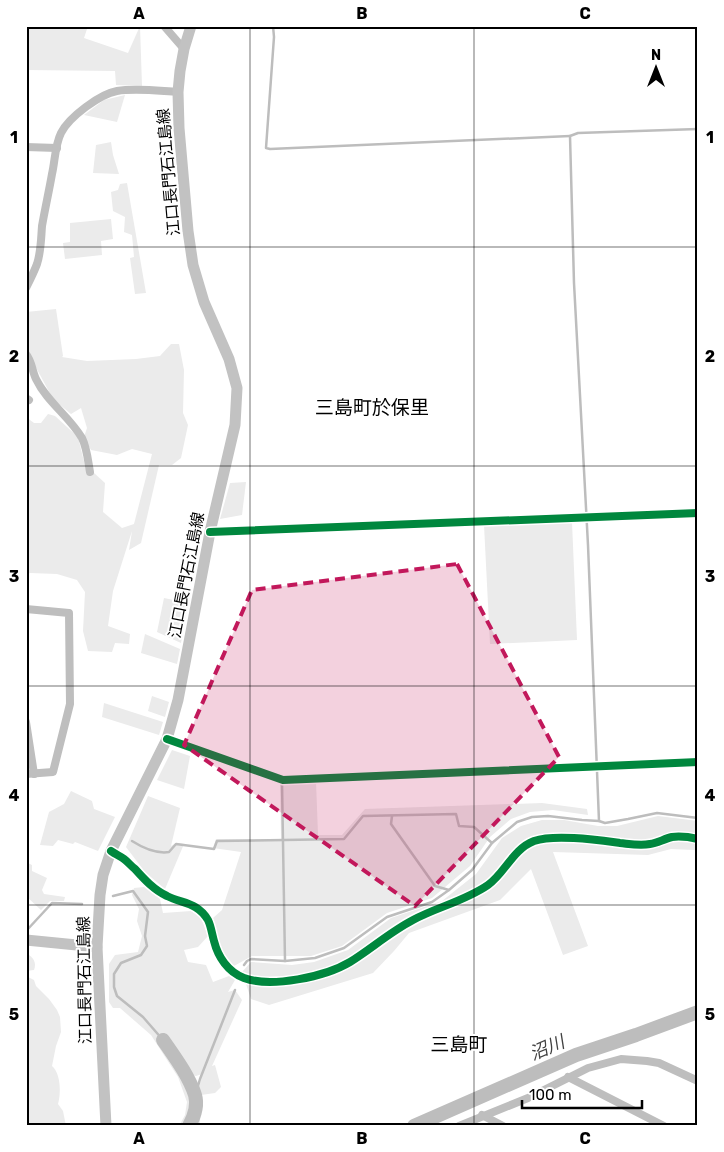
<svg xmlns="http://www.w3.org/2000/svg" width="724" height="1152" viewBox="0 0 724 1152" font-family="Rubik,'Noto Sans JP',sans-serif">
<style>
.green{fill:#ebebeb}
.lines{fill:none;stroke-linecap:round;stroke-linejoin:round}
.stream{stroke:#bdbdbd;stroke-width:2.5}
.river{stroke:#bdbdbd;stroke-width:14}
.street{stroke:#bebebe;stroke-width:8}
.secondary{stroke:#c2c2c2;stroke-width:11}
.cycleway-casing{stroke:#fff;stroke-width:11}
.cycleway{stroke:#00873e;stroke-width:8}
.marked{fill:#c2185b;fill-opacity:0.2;stroke:#c2185b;stroke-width:4;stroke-dasharray:10 6;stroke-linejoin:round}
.grid{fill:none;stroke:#000;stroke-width:1;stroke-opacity:0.55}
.labels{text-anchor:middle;stroke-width:4;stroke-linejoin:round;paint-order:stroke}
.street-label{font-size:16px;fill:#000;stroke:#fff}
.water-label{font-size:18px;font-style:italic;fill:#424242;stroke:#fff}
.quarter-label{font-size:19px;fill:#000;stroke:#fff}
.neatline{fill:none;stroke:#000;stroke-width:2}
.grid-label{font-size:16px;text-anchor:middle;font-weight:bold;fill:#000}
</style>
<rect width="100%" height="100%" fill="#fff"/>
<g class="green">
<path d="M26 26H88L84 38 128 53 140 26 142 86 116 85 115 71 26 70Z"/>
<path d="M125 95 117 122 84 115 104 100Z"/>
<path d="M111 142 113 155 119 174 93 173 96 145Z"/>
<path d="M127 183 146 293 135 294 130 258 134 257 132 235 124 232 125 217 113 211 111 192 118 190 120 184Z"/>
<path d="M111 219 113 239 101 241 102 255 65 259 63 243 70 242V223Z"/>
<path d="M56 309 63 356 62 357 87 361 136 359 160 356 171 344H179L184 370 183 413 188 425 181 458 172 465H159L141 543 129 550 132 531 113 591 108 626 130 634 129 644 115 643 112 652 88 651 83 631 85 592 77 580 57 574 30 573 26 575V417L34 423H41L48 414 55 416 78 437 87 474 94 473 105 483 103 512 122 528 134 524 152 454 132 449 117 455 91 450 84 437 87 428 81 408 71 414 53 399 26 349V312Z"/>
<path d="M246 482 242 515 220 519 230 483Z"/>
<path d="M572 522 577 640 490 644 484 525Z"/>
<path d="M164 598 188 603 181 643 157 632Z"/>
<path d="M145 634 180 649 177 664 141 653Z"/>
<path d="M152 696 169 702 165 717 148 711Z"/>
<path d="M104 703 163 722 159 735 102 717Z"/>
<path d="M172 750 190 756 184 789 157 780Z"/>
<path d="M316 782 318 835H342L365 809 542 803 587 809 588 815 553 810 530 812 511 819 490 837 470 866 432 898 387 913 342 946 311 956H252L234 966 222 951 213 918 222 910 241 852 213 848 216 839H281L280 783Z"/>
<path d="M71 791 92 801 94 809 115 817 98 851 75 842 73 844 58 840 53 846 40 845 49 812 64 804Z"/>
<path d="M148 796 180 808 171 846 176 843 184 844 165 889 145 872 126 847Z"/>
<path d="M658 816 698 821V851L694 850 671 849 648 855 553 852 588 946 563 955 531 869 500 900 409 933 394 951 373 973 269 1005 251 999 242 972 251 962 292 965 314 962 348 950 391 918 442 901 476 874 502 838 521 826 542 820H564L598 826H617Z"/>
<path d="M26 862 32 865V871L47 878 42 890 44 894 65 897 64 901H50L41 910 26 896Z"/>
<path d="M144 887 160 899 163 913 191 911 201 918 208 936 198 947 184 950 188 962 206 965 213 982 229 976 235 980 228 992 235 990 242 1000 212 1066 215 1065 221 1087 215 1093 201 1095 200 1123 198 1126H192L195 1121 198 1094 202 1074 196 1076 182 1073C188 1094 195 1105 183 1126H179L185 1115 187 1102 178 1077 151 1035 120 1008H113L109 1002V964L115 955 138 952 142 936 137 921 139 909 132 895 134 888Z"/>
<path d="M26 953C33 957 37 962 34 970L26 971Z"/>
<path d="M26 976 34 980 36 986 49 999 57 1010 60 1017 61 1032 56 1046 52 1066C61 1074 61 1093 58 1104L63 1111 66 1126H26Z"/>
</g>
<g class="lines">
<g class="stream">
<path d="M273 26 274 37 266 148 270 149 570 136"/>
<path d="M282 783 285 961"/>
<path d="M392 816 391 824 435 886 449 890"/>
<path d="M599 821 588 545 574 283 570 136 578 133 698 129"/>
<path d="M132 841C143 848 156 854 169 852L176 844 214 849 217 841 344 839 363 816 456 814 459 826 474 827 492 843"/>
<path d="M113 896 133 891 148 912 145 936 147 946 141 955 121 963 114 974V987L117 996 143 1017 163 1040"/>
<path d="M27 930 52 903 82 904"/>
<path d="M244 965 247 961 251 959 285 961 315 958 344 948 387 917 432 902 449 890 472 870 492 843 517 822 532 817 548 816 582 820 599 821 605 823 628 819 657 813 698 818"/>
<path d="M195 1097 200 1079 235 990"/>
</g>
<g class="river">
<path d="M163 1040C174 1056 189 1076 195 1095 198 1105 194 1117 189 1126"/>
<path d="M414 1126 576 1055 636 1035 698 1012"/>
</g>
<g class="street">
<path d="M164 26 184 49"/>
<path d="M26 147 57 148"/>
<path d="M26 288C30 280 34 272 37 264 41 252 41 239 42 226 45 209 49 191 52 174 55 161 55 145 61 133 69 117 100 94 117 91 137 88 159 91 178 92"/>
<path d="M26 354C32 361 32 371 36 379 47 402 69 416 82 438 87 448 88 461 90 472"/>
<path d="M26 398 29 400"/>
<path d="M210 532 698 513"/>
<path d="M26 609 69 613 70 704 53 772 26 774"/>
<path d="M26 722 34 774"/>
<path d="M167 739 283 780 698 762"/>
<path d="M111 851C115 854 120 856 124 859 128 862 131 866 135 869 144 879 154 890 167 896 183 904 197 902 208 920 211 926 212 934 214 941 218 957 228 972 244 978 271 988 325 977 350 962 371 949 390 932 413 920 437 907 465 901 488 885 505 873 513 849 534 841 555 834 597 840 620 843 630 844 640 846 650 844 657 843 664 839 672 837 680 836 689 837 698 839"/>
<path d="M568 1077 664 1126"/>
<path d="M482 1115 503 1126"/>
<path d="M459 1126 528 1098 588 1068 621 1059 647 1061 659 1063 698 1081"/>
</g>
<g class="secondary">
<path d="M26 940 97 947"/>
<path d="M106 1126 97 947 100 895 103 875 111 851 167 739 178 700 210 532 235 425 237 388 229 359 204 302 193 265 188 231 179 128 178 92 180 71 184 49 191 26"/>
</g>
<defs>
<g id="cycleway">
<path d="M210 532 698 513"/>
<path d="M167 739 283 780 698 762"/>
<path d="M111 851C115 854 120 856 124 859 128 862 131 866 135 869 144 879 154 890 167 896 183 904 197 902 208 920 211 926 212 934 214 941 218 957 228 972 244 978 271 988 325 977 350 962 371 949 390 932 413 920 437 907 465 901 488 885 505 873 513 849 534 841 555 834 597 840 620 843 630 844 640 846 650 844 657 843 664 839 672 837 680 836 689 837 698 839"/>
</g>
</defs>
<use href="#cycleway" class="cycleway-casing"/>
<use href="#cycleway" class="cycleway"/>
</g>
<path class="marked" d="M457 564 559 757 415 906 184 745 252 590Z"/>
<path class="grid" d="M250 26V1126M474 26V1126M26 247H698M26 466H698M26 686H698M26 905H698"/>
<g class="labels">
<g class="street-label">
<text transform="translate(168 172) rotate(-95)" y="6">江口長門石江島線</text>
<text transform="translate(186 575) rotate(-79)" y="6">江口長門石江島線</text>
<text transform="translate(84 980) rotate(-91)" y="6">江口長門石江島線</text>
</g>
<g class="water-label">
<text transform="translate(547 1048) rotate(-23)" y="6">沼川</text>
</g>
<g class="quarter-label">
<text x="372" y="414">三島町於保里</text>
<text x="459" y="1051">三島町</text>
</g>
</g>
<rect width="724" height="1152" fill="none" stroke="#ffffff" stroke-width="55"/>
<g transform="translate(656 68)" stroke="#ffffff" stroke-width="4" paint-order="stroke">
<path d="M0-4L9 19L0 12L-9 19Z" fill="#000000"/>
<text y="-8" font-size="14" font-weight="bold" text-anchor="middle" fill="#000000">N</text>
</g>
<path d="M522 1100v8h120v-8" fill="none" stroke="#000000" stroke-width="2.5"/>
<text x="529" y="1100" font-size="15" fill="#000000" stroke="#ffffff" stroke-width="4" paint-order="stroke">100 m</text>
<rect x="28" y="28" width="668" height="1096" class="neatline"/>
<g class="grid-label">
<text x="139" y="19">A</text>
<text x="362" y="19">B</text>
<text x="585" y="19">C</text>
<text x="14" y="143">1</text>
<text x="710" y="143">1</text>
<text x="14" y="362">2</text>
<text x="710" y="362">2</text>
<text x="14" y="582">3</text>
<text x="710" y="582">3</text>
<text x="14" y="801">4</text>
<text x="710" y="801">4</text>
<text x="14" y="1020">5</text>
<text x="710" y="1020">5</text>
<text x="139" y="1144">A</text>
<text x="362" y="1144">B</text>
<text x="585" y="1144">C</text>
</g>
</svg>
